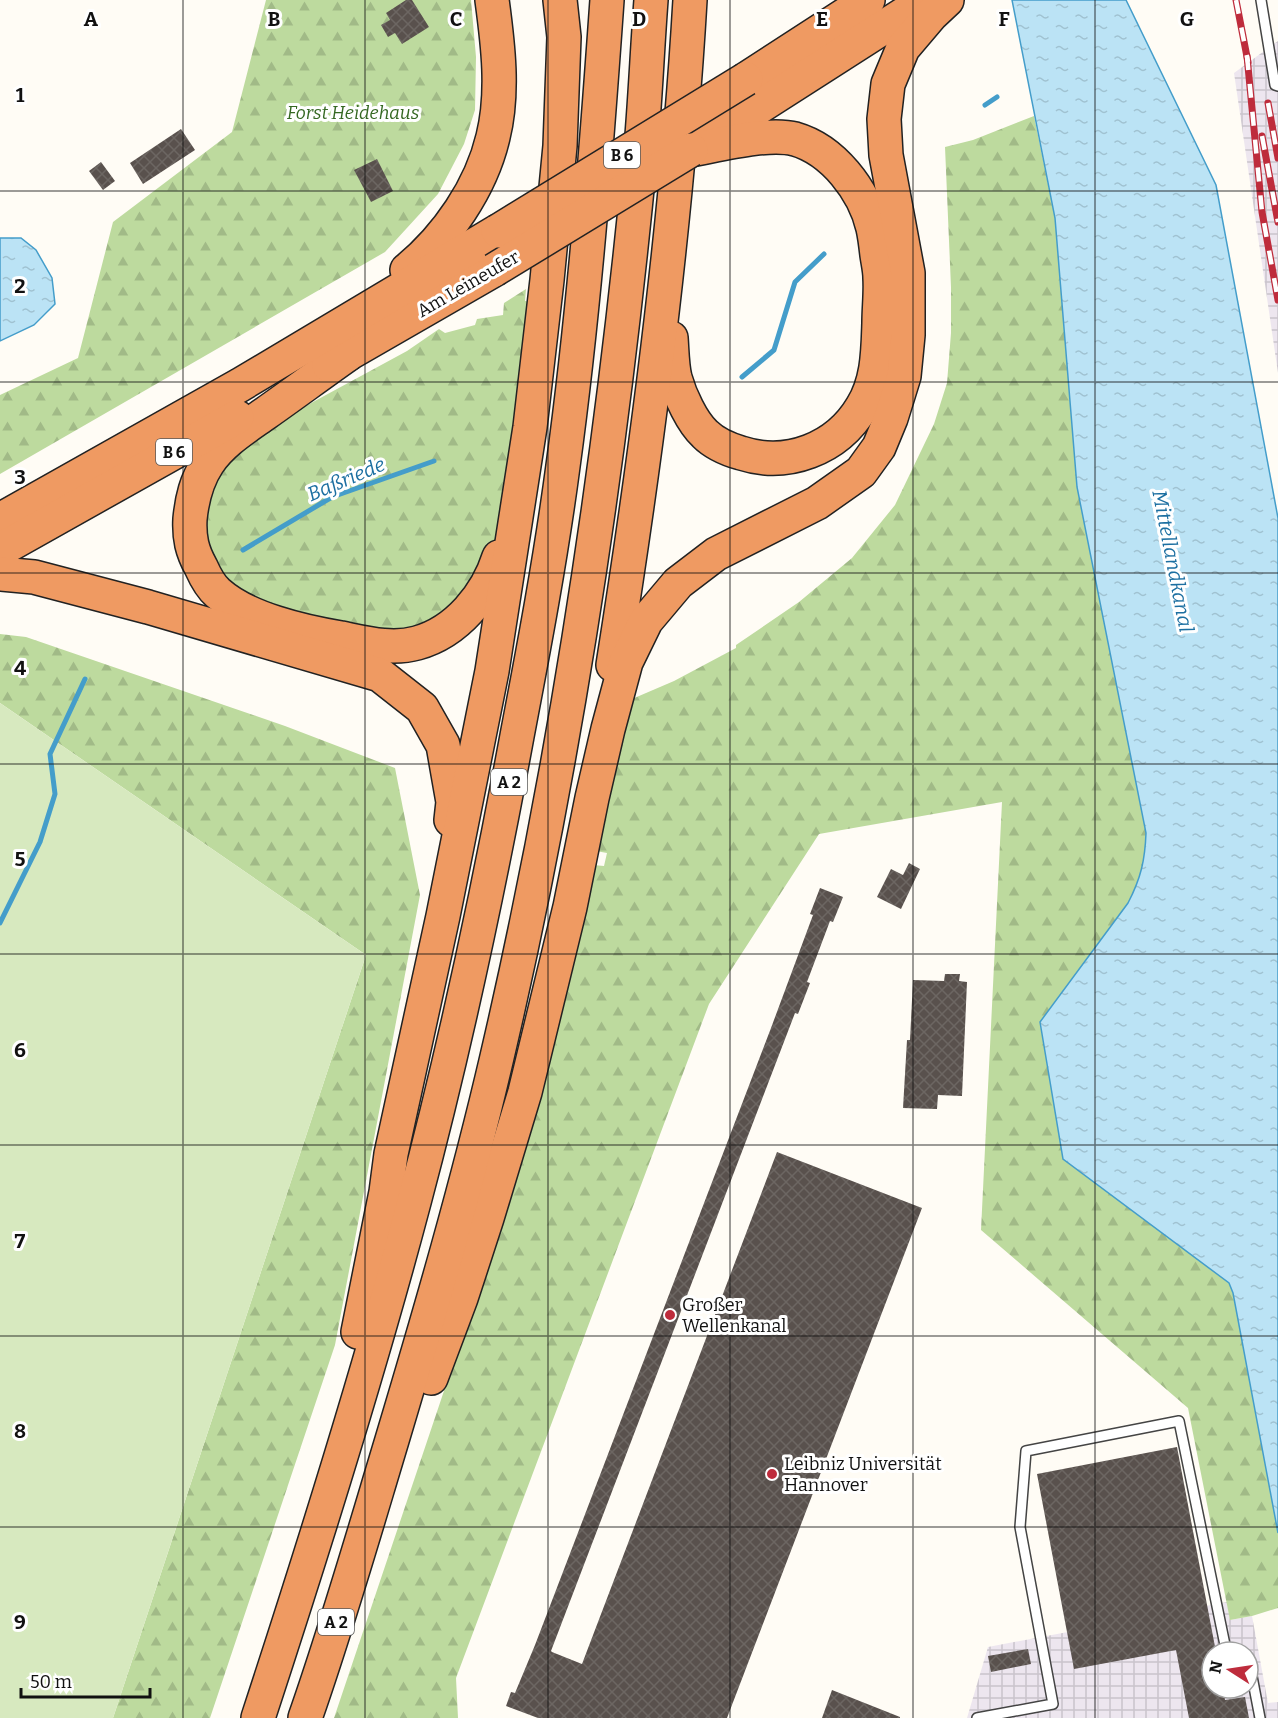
<svg xmlns="http://www.w3.org/2000/svg" width="1278" height="1718" viewBox="0 0 1278 1718" font-family="Bitter,serif">
<style>
.industrial{fill:url(#industrial-grid);fill-rule:evenodd}
.forest{fill:url(#forest-firs)}
.park{fill:#d7e9bf}
.water{fill:url(#water-ripples);stroke:#449dca;stroke-width:1.5}
.lines{fill:none;stroke-linecap:round;stroke-linejoin:round}
.stream{stroke:#449dca;stroke-width:5}
.building{fill:url(#building-cross-hatch)}
.lane-casing{stroke:#444;stroke-width:12}
.highway-casing{stroke:#222;stroke-width:36}
.lane{stroke:#fff;stroke-width:9}
.highway{stroke:#ef9a62;stroke-width:33}
.rail-casing{stroke:#be2c3c;stroke-width:7}
.rail{stroke:#fff;stroke-width:4.5;stroke-dasharray:14;stroke-linecap:butt}
.highway-bridge-casing{stroke:#222;stroke-width:36;stroke-linecap:butt}
.highway-bridge{stroke:#ef9a62;stroke-width:33}
.grid{fill:none;stroke:#111;stroke-width:1.5;stroke-opacity:0.55}
.poi-dot{fill:#be2c3c;stroke:#fff;stroke-width:2}
.labels{text-anchor:middle;stroke-width:6;stroke-linejoin:round;paint-order:stroke}
.shield{fill:#fff;stroke:#585858;stroke-width:1.5}
.shield-label{font-size:16px;font-weight:bold;fill:#111}
.park-label{font-size:18px;font-style:italic;fill:#356822;stroke:#fff}
.street-label{font-size:18px;fill:#111;stroke:#fff}
.poi-label{font-size:18px;fill:#111;stroke:#fff;text-anchor:start}
.water-label{font-size:20px;font-style:italic;fill:#1c6fa1;stroke:#fff}
.grid-label{font-size:20px;text-anchor:middle;font-weight:bold;fill:#111;stroke:#fff;stroke-width:6;stroke-linejoin:round;paint-order:stroke}
</style>
<defs>
<pattern id="industrial-grid" width="8" height="8" patternUnits="userSpaceOnUse" patternTransform="scale(1.5)"><rect width="8" height="8" fill="#ede6ef"/><path d="M0 4h8M4 0v8" fill="none" stroke="#cac4cc"/></pattern>
<pattern id="forest-firs" width="22" height="20" patternUnits="userSpaceOnUse" patternTransform="scale(1.5)"><rect width="22" height="20" fill="#bdda9e"/><path d="M5 1l3.5 6h-7zM16 11l3.5 6h-7z" fill="#a1ba87"/></pattern>
<pattern id="water-ripples" width="26" height="14" patternUnits="userSpaceOnUse" patternTransform="scale(1.5)"><rect width="26" height="14" fill="#bbe3f5"/><path d="M2 4q2-2 4 0t4 0M15 11q2-2 4 0t4 0" fill="none" stroke="#a0c2d1"/></pattern>
<pattern id="building-cross-hatch" width="8" height="8" patternUnits="userSpaceOnUse" patternTransform="scale(1.5)"><rect width="8" height="8" fill="#59514d"/><path d="M0 0l8 8M0 8l8-8" fill="none" stroke="#6c6662"/></pattern>
</defs>
<rect width="100%" height="100%" fill="#fffcf5"/>
<g class="industrial">
<path d="M1278 41V373L1234 73Z"/>
<path d="M1227 1602 1230 1620 1252 1616 1268 1703 1278 1702V1718H967L988 1647ZM1212 1652H1248V1688H1212Z"/>
</g>
<g class="forest">
<path d="M266 0H471L476 57 475 110 464 144 438 194 385 252 0 474V395L78 358 113 222 232 132Z"/>
<path d="M1034 116 1055 218 1077 487 1146 833C1145 861 1141 878 1128 903L1040 1022 1063 1159 1229 1283 1233 1293 1278 1532V1608L1252 1616 1230 1620 1188 1408 981 1230 1002 802 819 834 709 1004 456 1678 458 1718H334L488 1260 593 865 604 866 607 853 596 851 625 702 674 681 736 648V645L799 602 852 558 895 505 934 424 947 383 951 333V287L945 147 973 140Z"/>
<path d="M526 289 525 301 534 302 498 542 458 612 404 636 263 608 228 584 211 559 204 534 209 490 218 471 249 439 313 402 407 351 439 329 445 333 475 325 477 319 503 315 504 303Z"/>
<path d="M0 634 26 637 285 726 395 768 420 895 335 1345 210 1718H113L366 955 0 703Z"/>
</g>
<path class="park" d="M0 703 366 955 113 1718H0Z"/>
<g class="water">
<path d="M1012 0H1126L1216 185 1278 518V1533L1233 1293 1229 1283 1063 1159 1040 1022 1128 903C1141 878 1145 860 1146 833L1077 487 1055 218Z"/>
<path d="M0 238H21L36 250 52 278 55 304 34 325 0 341Z"/>
</g>
<g class="lines">
<g class="stream">
<path d="M985 105 997 97"/>
<path d="M742 377 774 350 795 282 824 254"/>
<path d="M243 550 332 497 434 461"/>
<path d="M0 923 40 842 55 794 50 754 85 679"/>
</g>
</g>
<g class="building">
<path d="M406 0H412L429 27 402 44 395 33 388 37 381 25 390 20 386 13Z"/>
<path d="M181 129 195 150 143 184 130 163Z"/>
<path d="M377 159 393 191 371 202 354 170Z"/>
<path d="M101 162 115 181 103 190 89 171Z"/>
<path d="M909 863 920 869 901 909 877 897 891 869 903 875Z"/>
<path d="M820 888 843 897 833 922 830 921 807 982 810 983 798 1014 795 1013 551 1651 552 1652 582 1664 777 1152 922 1208 727 1718H538L506 1706 511 1692 515 1693 535 1645 771 1028 813 915 810 914Z"/>
<path d="M945 974H960L959 981 967 982 962 1096 938 1095 937 1109 903 1108 907 1040H910L913 980 944 981Z"/>
<path d="M1177 1447 1216 1652H1212V1688H1223L1225 1700 1245 1697 1249 1718H1189L1176 1650 1074 1669 1037 1474Z"/>
<path d="M1028 1649 1031 1664 991 1672 988 1656Z"/>
<path d="M832 1690 900 1717V1718H822Z"/>
</g>
<g class="lines">
<defs>
<g id="lane">
<path d="M1261 0 1275 85 1278 86"/>
<path d="M1248 1664 1250 1666 1260 1718"/>
<path d="M977 1718 1053 1704 1020 1527 1026 1451 1179 1421 1225 1645 1233 1652"/>
</g>
<g id="highway">
<path d="M746 79 868 0"/>
<path d="M706 141 926 0"/>
<path d="M407 270C447 237 481 188 493 137 504 93 498 44 492 0"/>
<path d="M671 338C672 351 672 366 675 378 680 396 692 422 705 434 715 444 727 449 741 453 787 468 837 449 862 407 878 381 878 352 879 323 879 308 881 293 880 278 880 270 878 262 877 255 876 246 875 237 873 228 864 190 833 150 795 139 768 132 719 145 691 150"/>
<path d="M347 355C320 374 293 394 266 413 245 428 222 442 208 463 196 481 192 499 190 519 189 538 192 551 201 567 205 576 211 587 218 593 247 619 304 632 341 638 366 643 392 650 417 643 457 632 487 595 499 557"/>
<path d="M329 365 494 270"/>
<path d="M0 520 240 385 498 231"/>
<path d="M0 550 237 417"/>
<path d="M0 574 34 577 148 607 380 675 422 708 443 745 453 802 451 820"/>
<path d="M613 665C648 445 677 223 690 0"/>
<path d="M358 1332 386 1192 391 1154 443 916 492 671 530 427 547 280 560 146 564 37 560 0"/>
<path d="M431 1378 461 1298 487 1218 525 1092 570 907 592 798 608 729 626 662 646 621 678 583 716 554 817 503 861 472 879 447 891 418 904 376 908 335V273L886 155 884 119 888 84 903 48 931 15 947 0"/>
<path d="M258 1718C314 1547 368 1376 414 1202 455 1048 488 893 517 736 534 647 551 557 563 466 584 312 596 156 607 0"/>
<path d="M305 1718C337 1627 364 1533 392 1440 430 1313 467 1186 497 1057 566 761 611 460 640 159 645 106 647 53 651 0"/>
</g>
</defs>
<use href="#lane" class="lane-casing"/>
<use href="#highway" class="highway-casing"/>
<use href="#lane" class="lane"/>
<use href="#highway" class="highway"/>
<defs>
<g id="rail">
<path d="M1236 0 1248 62"/>
<path d="M1247 56 1262 212 1278 300"/>
<path d="M1268 103 1278 158"/>
<path d="M1262 136 1278 222"/>
</g>
</defs>
<use href="#rail" class="rail-casing"/>
<use href="#rail" class="rail"/>
<defs>
<g id="highway-bridge">
<path d="M498 231 746 79"/>
<path d="M494 270 691 150"/>
</g>
</defs>
<use href="#highway-bridge" class="highway-bridge-casing"/>
<use href="#highway-bridge" class="highway-bridge"/>
</g>
<path class="grid" d="M183 0V1718M365 0V1718M548 0V1718M730 0V1718M913 0V1718M1095 0V1718M0 191H1278M0 382H1278M0 573H1278M0 764H1278M0 954H1278M0 1145H1278M0 1336H1278M0 1527H1278"/>
<g class="poi-dot">
<circle cx="670" cy="1315" r="6"/>
<circle cx="772" cy="1474" r="6"/>
</g>
<g class="labels">
<g class="shield">
<rect x="604" y="142" width="36" height="26" rx="4.5"/>
<rect x="156" y="439" width="36" height="26" rx="4.5"/>
<rect x="491" y="769" width="36" height="26" rx="4.5"/>
<rect x="318" y="1609" width="36" height="26" rx="4.5"/>
</g>
<g class="shield-label">
<text x="622" y="161">B 6</text>
<text x="174" y="458">B 6</text>
<text x="509" y="788">A 2</text>
<text x="336" y="1628">A 2</text>
</g>
<g class="park-label">
<text x="353" y="119">Forst Heidehaus</text>
</g>
<g class="street-label">
<text transform="translate(468 284) rotate(-30)" y="6">Am Leineufer</text>
</g>
<g class="poi-label">
<text x="682" y="1311">Großer<tspan x="682" dy="21">Wellenkanal</tspan></text>
<text x="784" y="1470">Leibniz Universität<tspan x="784" dy="21">Hannover</tspan></text>
</g>
<g class="water-label">
<text transform="translate(346 479) rotate(-23)" y="7">Baßriede</text>
<text transform="translate(1173 561) rotate(79)" y="7">Mittellandkanal</text>
</g>
</g>
<g class="grid-label">
<text x="91" y="26">A</text>
<text x="274" y="26">B</text>
<text x="456" y="26">C</text>
<text x="639" y="26">D</text>
<text x="822" y="26">E</text>
<text x="1004" y="26">F</text>
<text x="1187" y="26">G</text>
<text x="20" y="102">1</text>
<text x="20" y="293">2</text>
<text x="20" y="484">3</text>
<text x="20" y="675">4</text>
<text x="20" y="866">5</text>
<text x="20" y="1057">6</text>
<text x="20" y="1248">7</text>
<text x="20" y="1438">8</text>
<text x="20" y="1629">9</text>
</g>
<g transform="translate(1230 1670) rotate(282)"><circle r="28" fill="#ffffff" stroke="#a0a0a0" stroke-width="1.5"/>
<path d="M0-4.5L10 22L0 15L-10 22Z" fill="#be2c3c"/>
<text y="-9" font-size="16" font-weight="bold" text-anchor="middle" fill="#111111">N</text>
</g>
<path d="M21 1688v9h129v-9" fill="none" stroke="#111111" stroke-width="3"/>
<text x="30" y="1688" font-size="18" fill="#111111" stroke="#ffffff" stroke-width="4.5" paint-order="stroke">50 m</text>
</svg>
